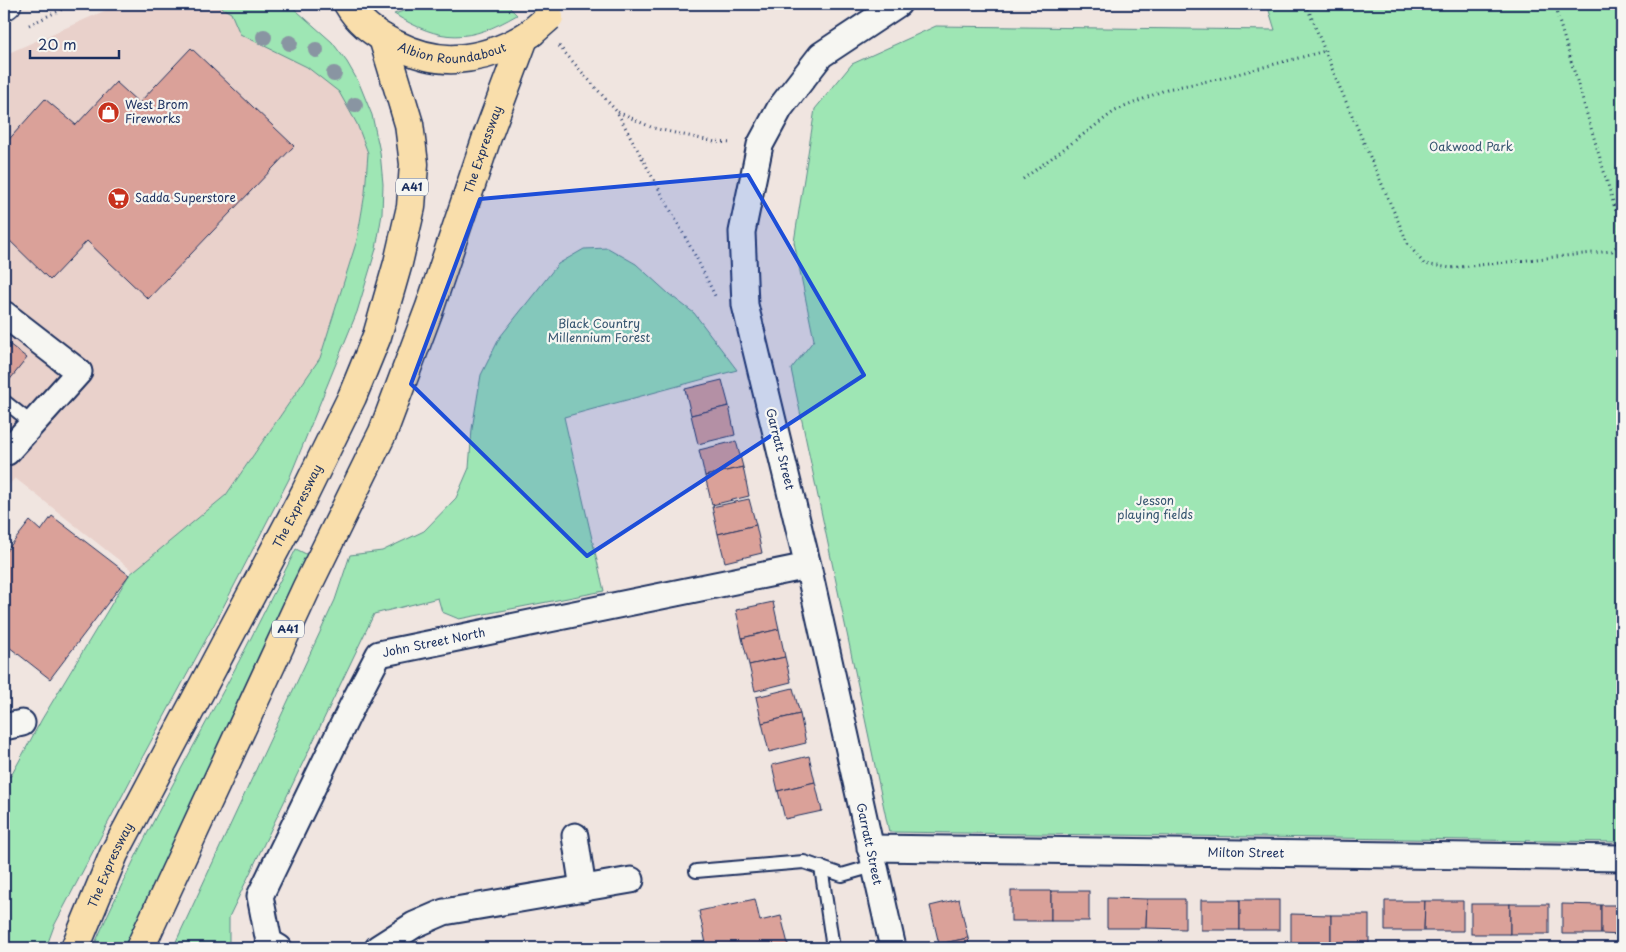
<svg xmlns="http://www.w3.org/2000/svg" width="1626" height="952" viewBox="0 0 1626 952" font-family="'Playpen Sans',sans-serif">
<style>
.built{fill:#e9d1cb}
.green{fill:#9ee6b4;stroke:#5c8a89}
.building{fill:#daa199;stroke:#1b2f5e}
.lines{fill:none;stroke-linecap:round;stroke-linejoin:round}
.service-casing{stroke:#1b2f5e;stroke-width:16}
.minor-casing{stroke:#1b2f5e;stroke-width:29}
.tertiary-casing{stroke:#1b2f5e;stroke-width:31}
.trunk-casing{stroke:#1b2f5e;stroke-width:31}
.path{stroke:#1b2f5e;stroke-width:3;stroke-dasharray:1 4;stroke-linecap:butt}
.service{stroke:#f6f6f2;stroke-width:12}
.minor{stroke:#f6f6f2;stroke-width:25}
.tertiary{stroke:#f6f6f2;stroke-width:28}
.trunk{stroke:#f9deab;stroke-width:28}
.trunk-bridge-casing{stroke:#1b2f5e;stroke-width:31;stroke-linecap:butt}
.trunk-bridge{stroke:#f9deab;stroke-width:28}
.tree{fill:#8995a2}
.marked{fill:#1d4ed8;fill-opacity:0.2;stroke:#1d4ed8;stroke-width:4;stroke-linejoin:round}
.labels{text-anchor:middle;stroke-width:4.5;stroke-linejoin:round;paint-order:stroke}
.shield{fill:#f6f6f2;stroke:#5d6b8a;stroke-width:1}
.shield-label{font-size:11px;font-weight:bold;fill:#1b2f5e}
.street-label{font-size:12px;fill:#1b2f5e;stroke:#f6f6f2}
.poi-label{font-size:12px;fill:#1b2f5e;stroke:#f6f6f2;text-anchor:start}
.park-label{font-size:12px;fill:#35546f;stroke:#f6f6f2}
</style>
<rect width="100%" height="100%" fill="#f0e5e0"/>
<filter id="ink" filterUnits="userSpaceOnUse"><feTurbulence type="fractalNoise" baseFrequency=".02" numOctaves="2"/><feDisplacementMap in="SourceGraphic" scale="10" xChannelSelector="R" yChannelSelector="G"/><feConvolveMatrix kernelMatrix="1 2 1 2 8 2 1 2 1" color-interpolation-filters="sRGB"/></filter>
<g filter="url(#ink)">
<path class="built" d="M120 4H215L245 21 332 42 359 83 372 115 365 193 357 240 320 358 226 495 134 572 15 478 4 491V55Z"/>
<g class="green">
<path d="M215 4H289L332 42 347 62 359 83 372 115 380 152 383 184 382 214 376 249 357 312 289 479 217 619 143 756 54 926 46 948H4V777L11 776 42 719 129 575 226 495 320 358 357 240 365 193 368 153 357 124 339 92 307 67 240 34 231 13Z"/>
<path d="M419 4H506L517 15C469 43 441 43 394 14L410 9Z"/>
<path d="M1267 4H1622V842L889 832 791 369 814 340 794 242 815 109 852 64 936 26 1275 30Z"/>
<path d="M608 248 636 264 669 294 694 313 737 370 564 417 604 591 459 619 442 612 438 598 374 614 229 917V948H173L335 600 350 555 382 551 424 531 456 498 469 468 472 429 481 375 500 337 558 264 584 249Z"/>
<path d="M296 549 310 556 209 766 124 948H93C132 857 180 771 227 684 251 639 273 594 296 549Z"/>
</g>
<g class="building">
<path d="M191 48 294 146 148 299 87 241 50 280 4 235V145L45 99 76 125 116 82 139 103Z"/>
<path d="M4 340 27 358 4 387Z"/>
<path d="M722 380 729 406 691 415 685 389Z"/>
<path d="M729 406 735 435 698 444 691 415Z"/>
<path d="M736 441 743 467 705 476 699 450Z"/>
<path d="M743 467 749 496 712 505 705 476Z"/>
<path d="M749 499 756 525 718 534 712 507Z"/>
<path d="M52 516 129 575 50 679 4 643V554L30 521 41 531Z"/>
<path d="M756 525 762 553 725 562 718 534Z"/>
<path d="M773 602 779 629 742 638 736 610Z"/>
<path d="M779 629 785 657 749 665 742 638Z"/>
<path d="M785 657 791 682 755 691 749 665Z"/>
<path d="M793 688 800 714 762 723 756 697Z"/>
<path d="M800 714 806 743 769 752 762 723Z"/>
<path d="M809 756 815 782 778 791 772 765Z"/>
<path d="M815 782 822 811 785 819 778 791Z"/>
<rect x="1011" y="891" width="40" height="30"/>
<rect x="1051" y="891" width="38" height="30"/>
<path d="M1107 898 1147 899 1146 928H1107Z"/>
<path d="M755 899 760 921 781 916 789 948H707L699 911Z"/>
<path d="M959 899 968 938 939 944 930 906Z"/>
<path d="M1147 899H1185V929L1146 928Z"/>
<rect x="1201" y="900" width="39" height="30"/>
<rect x="1240" y="900" width="39" height="30"/>
<path d="M1385 901H1425L1424 931H1385Z"/>
<path d="M1425 901H1463V931H1424Z"/>
<rect x="1471" y="904" width="39" height="30"/>
<rect x="1510" y="904" width="39" height="30"/>
<path d="M1562 904 1601 905V934H1562Z"/>
<path d="M1601 905H1622V935L1601 934Z"/>
<path d="M1291 914 1331 915V945H1291Z"/>
<rect x="1331" y="915" width="38" height="30"/>
<path d="M968 938 970 948H939V944Z"/>
</g>
<g class="lines">
<defs>
<g id="service">
<path d="M4 401 33 424"/>
<path d="M821 867 833 948"/>
<path d="M696 871 804 862 842 875 873 866"/>
</g>
<g id="minor">
<path d="M4 314 79 372 7 452"/>
<path d="M4 727 22 723"/>
<path d="M575 836 583 889"/>
<path id="s1" d="M870 848 1622 858"/>
<path id="s2" d="M279 948 269 942 260 896 356 698 379 654 808 566"/>
<path d="M378 948 414 925 444 912 631 880"/>
<path d="M893 948 808 566 745 305 742 232 760 145 780 108 821 55 898 4"/>
</g>
<path id="tertiary" d="M4 6 7 4"/>
<g id="trunk">
<path id="s3" d="M348 4C366 36 419 61 456 59 483 57 509 48 531 33"/>
<path id="s4" d="M75 948 114 854 305 493 352 397 377 336 398 263 411 207 414 164 409 124 383 38"/>
<path id="s5" d="M140 948 307 587 383 432 430 307 487 137 524 38"/>
</g>
</defs>
<use href="#service" class="service-casing"/>
<use href="#minor" class="minor-casing"/>
<use href="#tertiary" class="tertiary-casing"/>
<use href="#trunk" class="trunk-casing"/>
<g class="path">
<path d="M1306 4 1337 81 1408 244 1424 264 1451 268 1612 251 1620 243V225L1554 4"/>
<path d="M29 25 73 4"/>
<path d="M4 39 10 35"/>
<path d="M559 46 617 112 696 257 716 298"/>
<path d="M618 112 653 128 715 142 731 143"/>
<path d="M1023 179 1115 111 1167 89 1218 79 1325 51"/>
</g>
<use href="#service" class="service"/>
<use href="#minor" class="minor"/>
<use href="#tertiary" class="tertiary"/>
<use href="#trunk" class="trunk"/>
<defs>
<path id="trunk-bridge" d="M532 32 549 17"/>
</defs>
<use href="#trunk-bridge" class="trunk-bridge-casing"/>
<use href="#trunk-bridge" class="trunk-bridge"/>
</g>
<g class="tree">
<circle cx="264" cy="37" r="8"/>
<circle cx="290" cy="43" r="8"/>
<circle cx="316" cy="50" r="8"/>
<circle cx="334" cy="74" r="8"/>
<circle cx="355" cy="105" r="8"/>
</g>
</g>
<path class="marked" d="M748 175 864 375 587 556 411 384 480 199Z"/>
<defs>
<symbol id="shop-disc" viewBox="-11 -11 22 22"><circle r="9.5" fill="#c8321e" stroke="#f6f6f2"/><path d="M-5-2.5h2.3a2.7 3.5 0 0 1 5.4 0H5L5.5 6h-11ZM-1.5-2.5h3a1.5 2.3 0 0 0-3 0Z" fill="#fff"/></symbol>
<symbol id="supermarket-disc" viewBox="-11 -11 22 22"><circle r="9.5" fill="#c8321e" stroke="#f6f6f2"/><path d="M-6-5.5h2.5l.6 2H6L4.5 2H-2.5L-4.4-4H-6ZM-1.5 3.2a1.3 1.3 0 1 0 .1 0ZM3 3.2a1.3 1.3 0 1 0 .1 0Z" fill="#fff"/></symbol>
</defs>
<g fill-rule="evenodd">
<use href="#shop-disc" x="96" y="100" width="25" height="25"/>
<use href="#supermarket-disc" x="106" y="186" width="25" height="25"/>
</g>
<g class="labels">
<g class="shield">
<rect x="396" y="178.5" width="32" height="17" rx="4"/>
<rect x="272" y="620.5" width="32" height="17" rx="4"/>
</g>
<g class="shield-label">
<text x="412" y="191">A41</text>
<text x="288" y="633">A41</text>
</g>
<g class="street-label">
<text dy="4" stroke="none"><textPath href="#s3" startOffset="122">Albion Roundabout</textPath></text>
<text dy="4" stroke="none"><textPath href="#s5" startOffset="870">The Expressway</textPath></text>
<text transform="translate(780 449) rotate(76)" y="4">Garratt Street</text>
<text dy="4" stroke="none"><textPath href="#s4" startOffset="495">The Expressway</textPath></text>
<text dy="4" stroke="none"><textPath href="#s2" startOffset="384">John Street North</textPath></text>
<text transform="translate(869 844) rotate(78)" y="4">Garratt Street</text>
<text dy="4" stroke="none"><textPath href="#s1" startOffset="376">Milton Street</textPath></text>
<text dy="4" stroke="none"><textPath href="#s4" startOffset="90">The Expressway</textPath></text>
</g>
<g class="poi-label">
<text x="125" y="109">West Brom<tspan x="125" dy="14">Fireworks</tspan></text>
<text x="135" y="202">Sadda Superstore</text>
</g>
<g class="park-label">
<text x="1471" y="151">Oakwood Park</text>
<text x="599" y="328">Black Country<tspan x="599" dy="14">Millennium Forest</tspan></text>
<text x="1155" y="505">Jesson<tspan x="1155" dy="14">playing fields</tspan></text>
</g>
</g>
<rect width="1626" height="952" fill="none" stroke="#f6f6f2" stroke-width="20"/>
<rect x="10" y="10" width="1606" height="932" fill="none" stroke="#1b2f5e" stroke-width="2" filter="url(#ink)"/>
<path d="M30 50v8h89v-8" fill="none" stroke="#1b2f5e" stroke-width="2.5"/>
<text x="38" y="50" font-size="15" fill="#1b2f5e" stroke="#f6f6f2" stroke-width="4" paint-order="stroke">20 m</text>
</svg>
